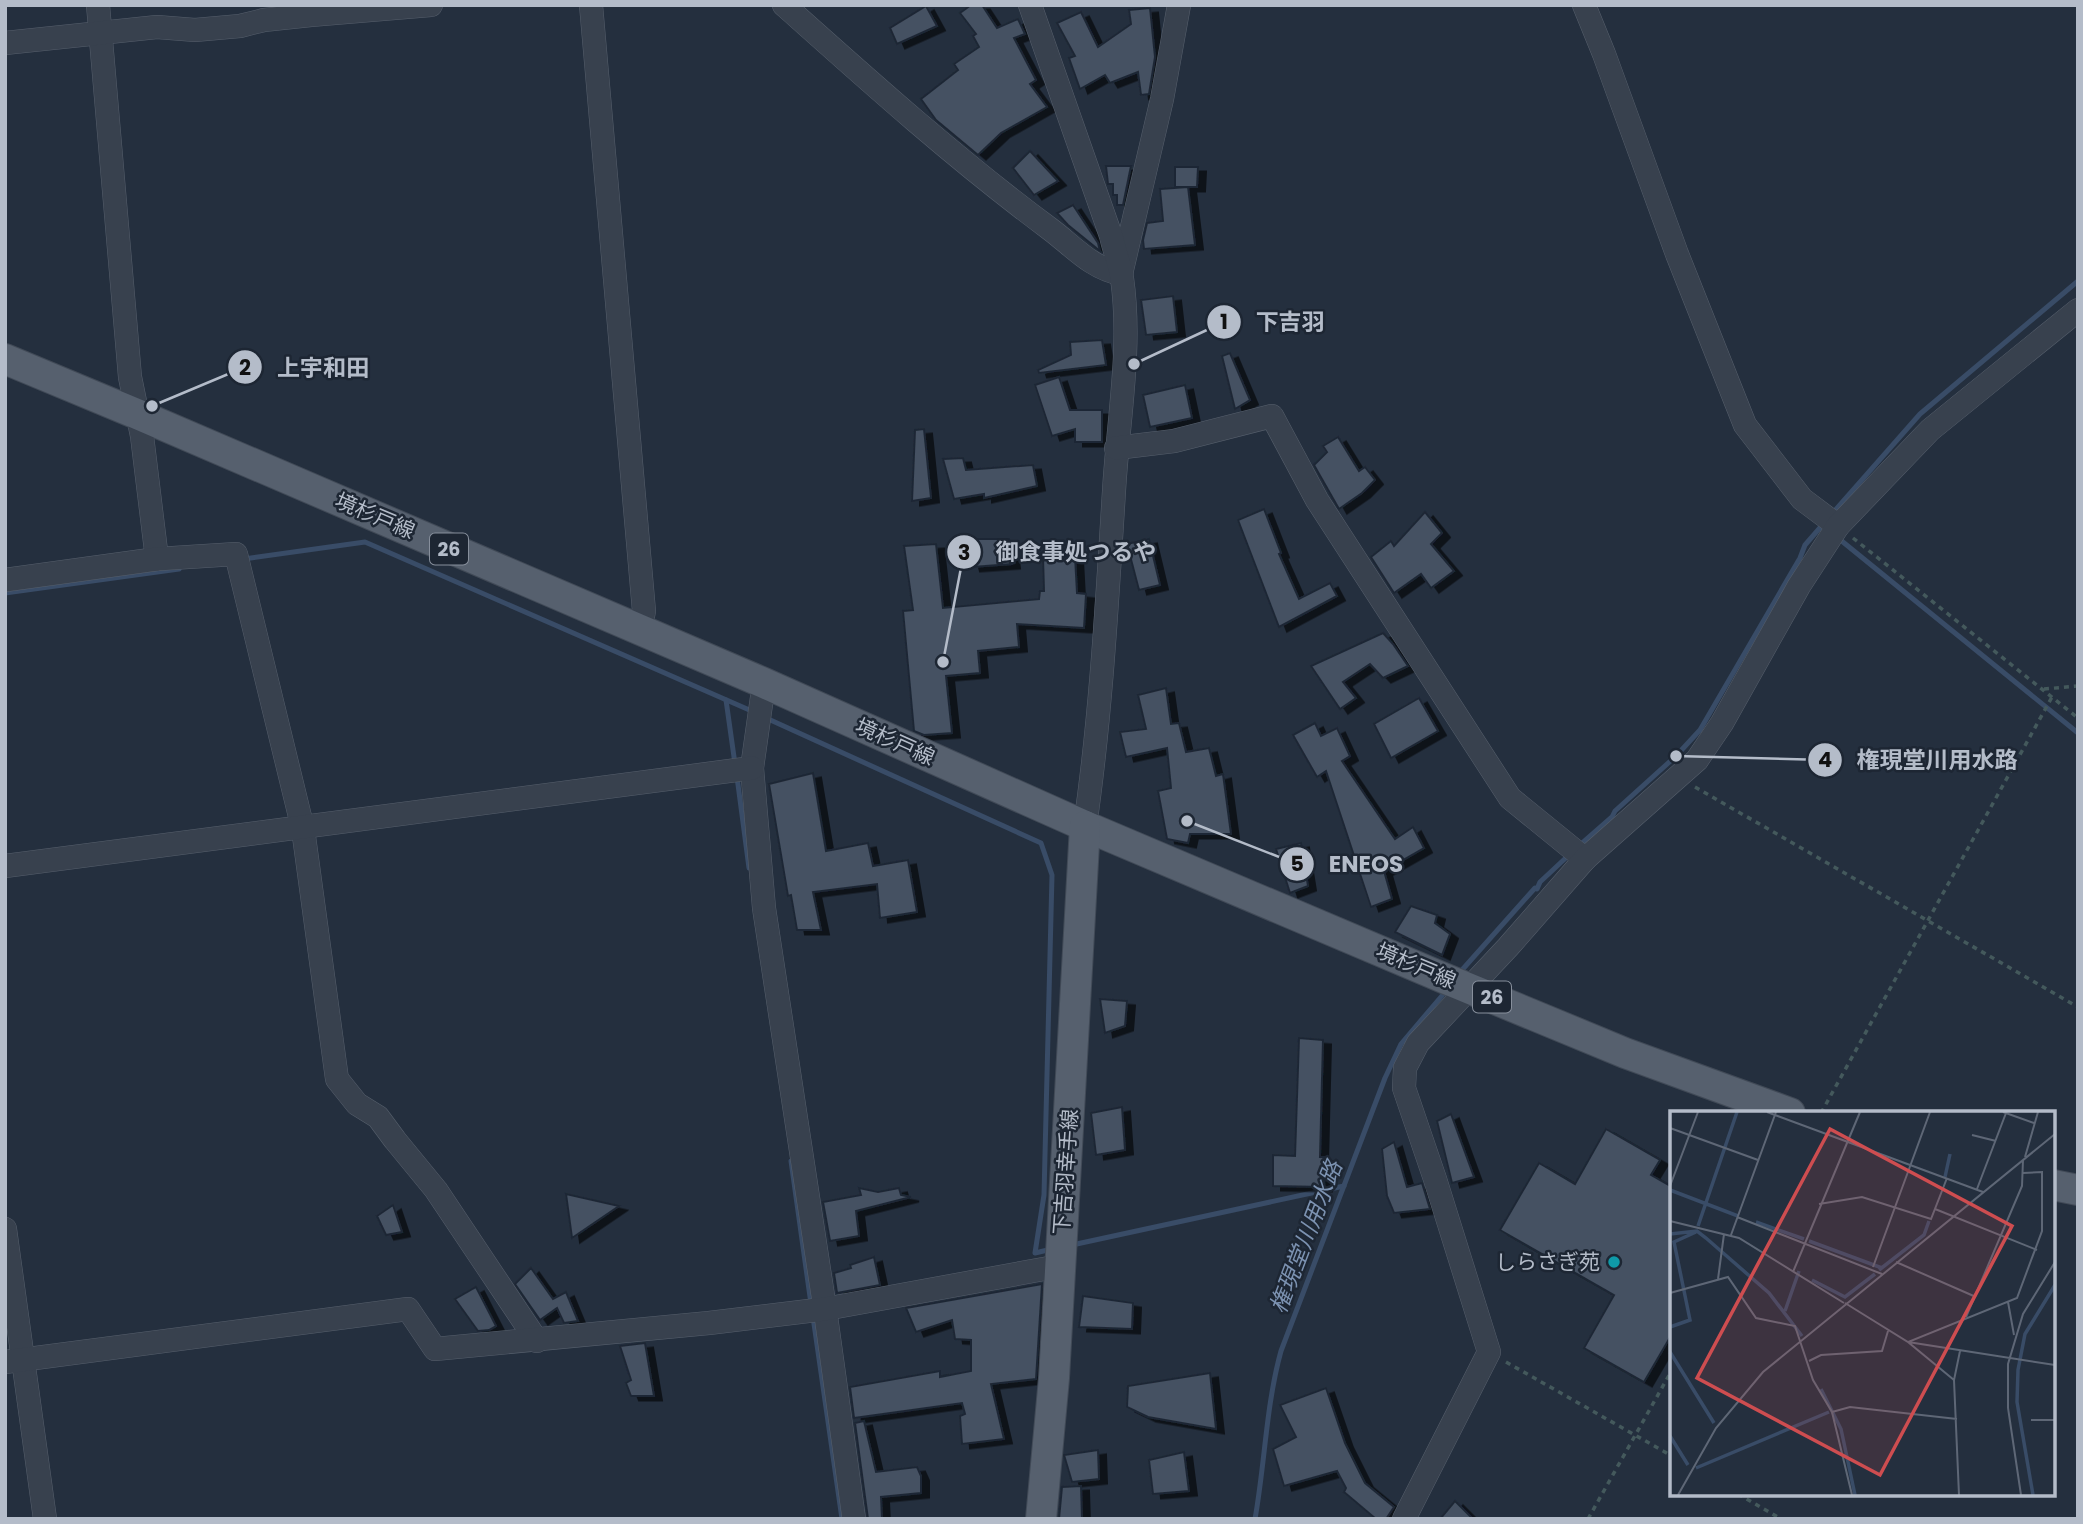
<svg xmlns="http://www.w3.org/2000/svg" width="2083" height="1524" viewBox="0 0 2083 1524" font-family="Poppins,'Noto Sans JP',sans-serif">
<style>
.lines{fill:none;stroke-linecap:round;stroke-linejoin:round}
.stream{stroke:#394c67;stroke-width:5}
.building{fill:#455162;stroke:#1f2835;stroke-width:2;filter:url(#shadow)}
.minor-casing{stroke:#565f6c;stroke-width:24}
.major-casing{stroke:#414a57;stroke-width:32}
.path{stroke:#44595c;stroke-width:3.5;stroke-dasharray:5 5;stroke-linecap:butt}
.minor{stroke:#38414e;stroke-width:23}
.major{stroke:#56606e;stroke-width:30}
.culture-dot{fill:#0f9aa8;stroke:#1d2633;stroke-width:2.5}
.labels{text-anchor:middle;stroke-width:5;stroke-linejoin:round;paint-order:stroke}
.shield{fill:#1d2633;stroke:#878f9c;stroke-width:2}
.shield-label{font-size:19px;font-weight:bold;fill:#b4bcc9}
.street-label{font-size:21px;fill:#b4bcc9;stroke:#1d2633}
.poi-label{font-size:21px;fill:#b4bcc9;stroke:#1d2633;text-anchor:end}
.water-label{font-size:23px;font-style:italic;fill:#7c92b1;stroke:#1d2633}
.inset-river{fill:none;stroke:#394c67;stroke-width:3.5}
.inset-road{fill:none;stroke:#5e6776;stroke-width:2}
.view{fill:#ce4d50;fill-opacity:0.15;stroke:#ce4d50;stroke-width:3.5}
.inset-edge{fill:none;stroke:#b4bcc9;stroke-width:3.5}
.leader{fill:none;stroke:#b4bcc9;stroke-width:2.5}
.callout-dot{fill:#b4bcc9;stroke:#1d2633;stroke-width:2.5}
.mark-label{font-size:21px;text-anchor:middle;font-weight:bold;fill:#111}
.callout-label{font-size:23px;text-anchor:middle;font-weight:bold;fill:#b4bcc9;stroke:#1d2633;stroke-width:5;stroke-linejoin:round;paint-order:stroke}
</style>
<defs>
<filter id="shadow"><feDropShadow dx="8" dy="4.5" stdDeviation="0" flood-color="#0009"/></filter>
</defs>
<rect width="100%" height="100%" fill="#242f3e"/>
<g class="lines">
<g class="stream">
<path d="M1831 515 1920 414 2078 281"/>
<path d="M1838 538 2078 733"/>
<path d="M244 559 365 542 754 712"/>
<path d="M5 593 179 569"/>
<path d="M726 700 735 764"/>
<path d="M766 718 1041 843 1052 875 1044 1195 1035 1253 1052 1249"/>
<path d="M737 777 749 868"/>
<path d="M1580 845 1612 817 1615 811 1676 756 1700 730 1800 558 1805 545 1825 522"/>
<path d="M1462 970 1535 888 1537 889 1540 882 1570 854"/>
<path d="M791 1161 811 1304"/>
<path d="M1072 1245 1344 1186"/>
<path d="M813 1317 842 1519"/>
<path d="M1255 1519C1265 1463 1266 1405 1281 1351L1385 1078 1401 1044 1446 991"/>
</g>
</g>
<g class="building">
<path d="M971 5H982L997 28 1018 19 1025 34 1014 38 1036 80 1030 84 1047 107 1001 133 978 155 936 120 921 99 958 70 954 64 979 47 973 36 976 34 960 13Z"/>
<path d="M926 6 937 26 897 44 890 28Z"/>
<path d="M1150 8 1155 57 1149 94 1141 95 1138 72 1110 83 1105 75 1080 89 1069 58 1075 56 1057 23 1081 12 1098 47 1131 24 1129 10Z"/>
<path d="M1030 151 1058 181 1034 195 1013 168Z"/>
<path d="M1106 166H1131L1123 205H1117V195H1113V184H1108Z"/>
<path d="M1175 167H1198L1197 187H1175Z"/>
<path d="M1188 187 1195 245 1144 249 1143 240 1147 223 1163 221 1160 189Z"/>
<path d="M1073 205 1098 243 1100 251 1068 225 1057 213Z"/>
<path d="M1173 296 1177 332 1146 335 1141 300Z"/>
<path d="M1102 340 1106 365 1039 373 1038 370 1071 355 1070 342Z"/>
<path d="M1230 353 1250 400 1235 409 1222 356Z"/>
<path d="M1059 377 1070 410H1102V442H1075V429L1052 436 1035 385Z"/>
<path d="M1185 385 1192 418 1150 427 1143 395Z"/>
<path d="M924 429 931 498 912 501 915 430Z"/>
<path d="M1338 437 1359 471 1365 467 1375 480 1362 493 1339 509 1314 465 1327 452 1323 446Z"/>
<path d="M963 458 966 470 1033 465 1037 486 984 498V494L954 499 943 459Z"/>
<path d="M1264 509 1281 553 1279 554 1299 599 1330 583 1337 596 1279 627 1238 520Z"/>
<path d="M1425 512 1442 533 1431 544 1454 571 1431 588 1421 574 1394 593 1371 557 1391 541 1394 546Z"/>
<path d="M965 539H1009L1012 564 972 567Z"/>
<path d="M1149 539 1160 585 1139 590 1127 544Z"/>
<path d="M936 544 943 608 1039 599 1040 591H1044L1043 557 1075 556 1077 593 1086 594 1084 628 1017 624 1019 647 978 651 980 673 946 676 952 733 924 735 914 731 903 611 913 610 904 546Z"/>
<path d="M1383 633 1393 644 1408 666 1383 678 1370 664 1343 682 1356 698 1340 709 1311 666Z"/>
<path d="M1166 688 1171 724 1179 723 1186 752 1209 748 1216 776 1223 774 1231 834H1190L1188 843 1167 839 1158 791 1171 788 1167 748 1126 757 1120 732 1146 729 1138 695Z"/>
<path d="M1419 698 1438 731 1391 758 1374 724Z"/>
<path d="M1315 723 1321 736 1337 728 1350 756 1342 761 1395 839 1413 827 1424 848 1384 871 1392 899 1371 907 1326 771 1317 777 1293 735Z"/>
<path d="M813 773 826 851 868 843 873 866 908 860 917 912 880 918 877 884 813 892 821 930H797L791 895 788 896 769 784Z"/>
<path d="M1301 843 1308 886 1290 893 1276 849Z"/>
<path d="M1411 906 1437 915 1435 923 1450 934 1442 955 1395 932Z"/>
<path d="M1100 999 1127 1001 1125 1026 1105 1033Z"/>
<path d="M1299 1038 1323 1040 1320 1157H1325L1324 1187 1273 1186V1155L1295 1156Z"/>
<path d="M1122 1107 1125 1150 1096 1155 1091 1113Z"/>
<path d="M1451 1114 1474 1177 1452 1183 1437 1121Z"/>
<path d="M1606 1129 1660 1160 1651 1175 1672 1187V1334L1644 1382 1584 1348 1614 1295 1500 1230 1539 1163 1575 1184Z"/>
<path d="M1394 1142 1407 1187 1422 1183 1430 1209 1394 1213 1387 1196 1382 1149Z"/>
<path d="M859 1188 878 1192 899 1188 901 1195 911 1197 856 1211 859 1236 830 1241 823 1202 861 1195Z"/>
<path d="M566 1194 619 1206 572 1238Z"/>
<path d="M393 1205 402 1232 386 1235 377 1216Z"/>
<path d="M874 1257 880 1285 837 1293 834 1273 851 1268 850 1265Z"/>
<path d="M531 1268 553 1299 566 1292 578 1321 564 1323 557 1308 540 1320 515 1284Z"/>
<path d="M1042 1284 1036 1379 991 1384 1004 1439 962 1444 960 1416 965 1414 962 1403 854 1418 850 1387 940 1371V1377L971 1371V1340L955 1339 952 1320 916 1332 906 1308Z"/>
<path d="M476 1287 496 1326 489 1330 478 1331 455 1299Z"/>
<path d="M1083 1296 1133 1303 1132 1329 1079 1327Z"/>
<path d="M645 1343 654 1396H631L626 1383 631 1380 620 1346Z"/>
<path d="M1210 1373 1216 1429 1148 1417 1127 1407 1128 1386Z"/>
<path d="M1326 1388 1345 1443 1365 1483 1394 1507 1386 1519H1376L1344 1492 1346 1488 1337 1471 1284 1486 1273 1449 1296 1437 1280 1405Z"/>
<path d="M864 1421 876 1472 917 1467 921 1476V1493L881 1497 882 1519H868L855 1423Z"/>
<path d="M1098 1450 1099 1479 1072 1482 1064 1455Z"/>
<path d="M1184 1452 1189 1491 1153 1494 1149 1460Z"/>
<path d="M1081 1486 1082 1519H1059L1062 1487Z"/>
<path d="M1455 1501 1473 1519H1440Z"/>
</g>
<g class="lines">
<defs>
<g id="minor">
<path d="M98 5 130 377 142 436 157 559"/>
<path d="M591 5 644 611 640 631"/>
<path d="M784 5C870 82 957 160 1050 229 1074 247 1091 268 1121 274L1162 99 1179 5"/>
<path d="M1030 5 1111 236C1114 250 1120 264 1122 278 1132 348 1118 420 1114 491 1107 603 1101 715 1085 826"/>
<path d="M1584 5 1604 54 1677 254 1745 425 1802 499 1838 526"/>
<path d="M5 43 157 27 195 30 240 26 264 20 311 15 431 5"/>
<path d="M1116 448 1174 441 1272 416 1317 500 1510 798 1585 859"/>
<path d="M5 580 157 559 236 554 303 829 337 1079 357 1104 378 1117 395 1140 436 1190 537 1341"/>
<path d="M764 683 752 768 764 908 825 1309 854 1519"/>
<path d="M5 866 752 768"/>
<path d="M5 1229 45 1519"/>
<path d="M5 1362 408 1309 435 1349 709 1323 825 1309 1060 1266"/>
<path d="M1404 1519 1489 1352 1435 1179 1404 1088 1405 1068 1418 1043 1508 947 1585 859 1697 760 1722 723 1799 586 1838 526 1930 430 2078 310"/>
</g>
<g id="major">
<path d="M5 359 137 414 764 683 1085 826 1446 979 1625 1053 1790 1113"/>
<path d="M2053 1185 2078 1190"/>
<path d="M1041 1519 1054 1378 1085 826"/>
</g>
</defs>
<use href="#minor" class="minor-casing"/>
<use href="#major" class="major-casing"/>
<g class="path">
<path d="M1853 538 2078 718"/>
<path d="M2044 689 2078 686"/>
<path d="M1695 787 2078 1007"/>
<path d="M1821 1113 2052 697"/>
<path d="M1506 1362 1672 1456"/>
<path d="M1738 1494 1781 1519"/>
<path d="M1588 1519 1672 1370"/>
</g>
<use href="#minor" class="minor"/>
<use href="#major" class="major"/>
</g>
<circle class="culture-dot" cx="1614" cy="1262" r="7"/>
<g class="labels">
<g class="shield">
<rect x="430" y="533.5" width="38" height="31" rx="5"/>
<rect x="1473" y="981.5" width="38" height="31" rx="5"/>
</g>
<g class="shield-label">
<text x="449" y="556">26</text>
<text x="1492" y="1004">26</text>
</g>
<g class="street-label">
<text transform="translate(375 516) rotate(23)" y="7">境杉戸線</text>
<text transform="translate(895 742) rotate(24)" y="7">境杉戸線</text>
<text transform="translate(1416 966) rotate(23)" y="7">境杉戸線</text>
<text transform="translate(1066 1172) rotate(-86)" y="7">下吉羽幸手線</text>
</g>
<g class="poi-label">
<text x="1600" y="1269">しらさぎ苑</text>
</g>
<g class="water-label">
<text transform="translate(1306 1237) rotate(-69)" y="8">権現堂川用水路</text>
</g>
</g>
<g transform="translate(1670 1111)">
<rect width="385" height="385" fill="#242f3e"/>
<path class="inset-river" d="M275 66 280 43M0 79 68 105M86 111 134 128M28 115 67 1M0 123 27 120 36 127 99 182 132 225M139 130 212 157M209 159 254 124 259 110M142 169 175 186 205 163M115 200 129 160M0 216 20 209 4 131 26 121M0 241 44 312M151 278 171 318 185 384M0 325 18 354M26 357 159 301M363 384 347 291 348 259 355 223 385 174"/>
<path class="inset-road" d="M97 1 313 81M333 1 364 12M0 17 88 49M302 24 326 30M355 46 368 1M0 75 28 1M307 78 336 2M149 93 192 86 261 108 277 67M265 98 367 139M67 106 212 163M0 110 69 127 174 192M61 124 106 1M226 151 306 186M203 156 260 1M123 161 190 1M48 168 54 123M0 182 58 166 86 207 125 215 143 269 162 301 182 384M338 191 344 224M175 192 238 231 385 254M296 206 352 75 353 49M139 250 151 244 212 240 218 220M284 269 238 231 347 187 372 120V61L353 62M162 301 180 296 287 308M361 309H385M8 384 46 317 93 261 385 23M289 384 284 269 290 240M351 384 338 297V253L353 203 385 151"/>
<path class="view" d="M160 18 342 115 210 364 27 267Z"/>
<rect width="385" height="385" class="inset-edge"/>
</g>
<path class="leader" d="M1134 364L1224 322M152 406L245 367M943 662L964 552M1676 756L1825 760M1187 821L1297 864"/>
<g class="callout-dot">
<circle cx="1134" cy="364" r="7"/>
<circle cx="152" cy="406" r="7"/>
<circle cx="943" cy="662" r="7"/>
<circle cx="1676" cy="756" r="7"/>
<circle cx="1187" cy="821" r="7"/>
<circle cx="1224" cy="322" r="18"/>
<circle cx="245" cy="367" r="18"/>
<circle cx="964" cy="552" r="18"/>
<circle cx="1825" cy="760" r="18"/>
<circle cx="1297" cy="864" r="18"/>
</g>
<g class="mark-label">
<text x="1224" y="329">1</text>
<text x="245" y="375">2</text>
<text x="964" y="560">3</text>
<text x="1825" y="767">4</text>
<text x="1297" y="871">5</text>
</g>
<g class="callout-label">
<text x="1290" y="330">下吉羽</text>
<text x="323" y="376">上宇和田</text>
<text x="1076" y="560">御食事処つるや</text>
<text x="1937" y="768">権現堂川用水路</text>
<text x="1366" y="872">ENEOS</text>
</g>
<rect width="2083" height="1524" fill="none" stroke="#b4bcc9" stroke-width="14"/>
</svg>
